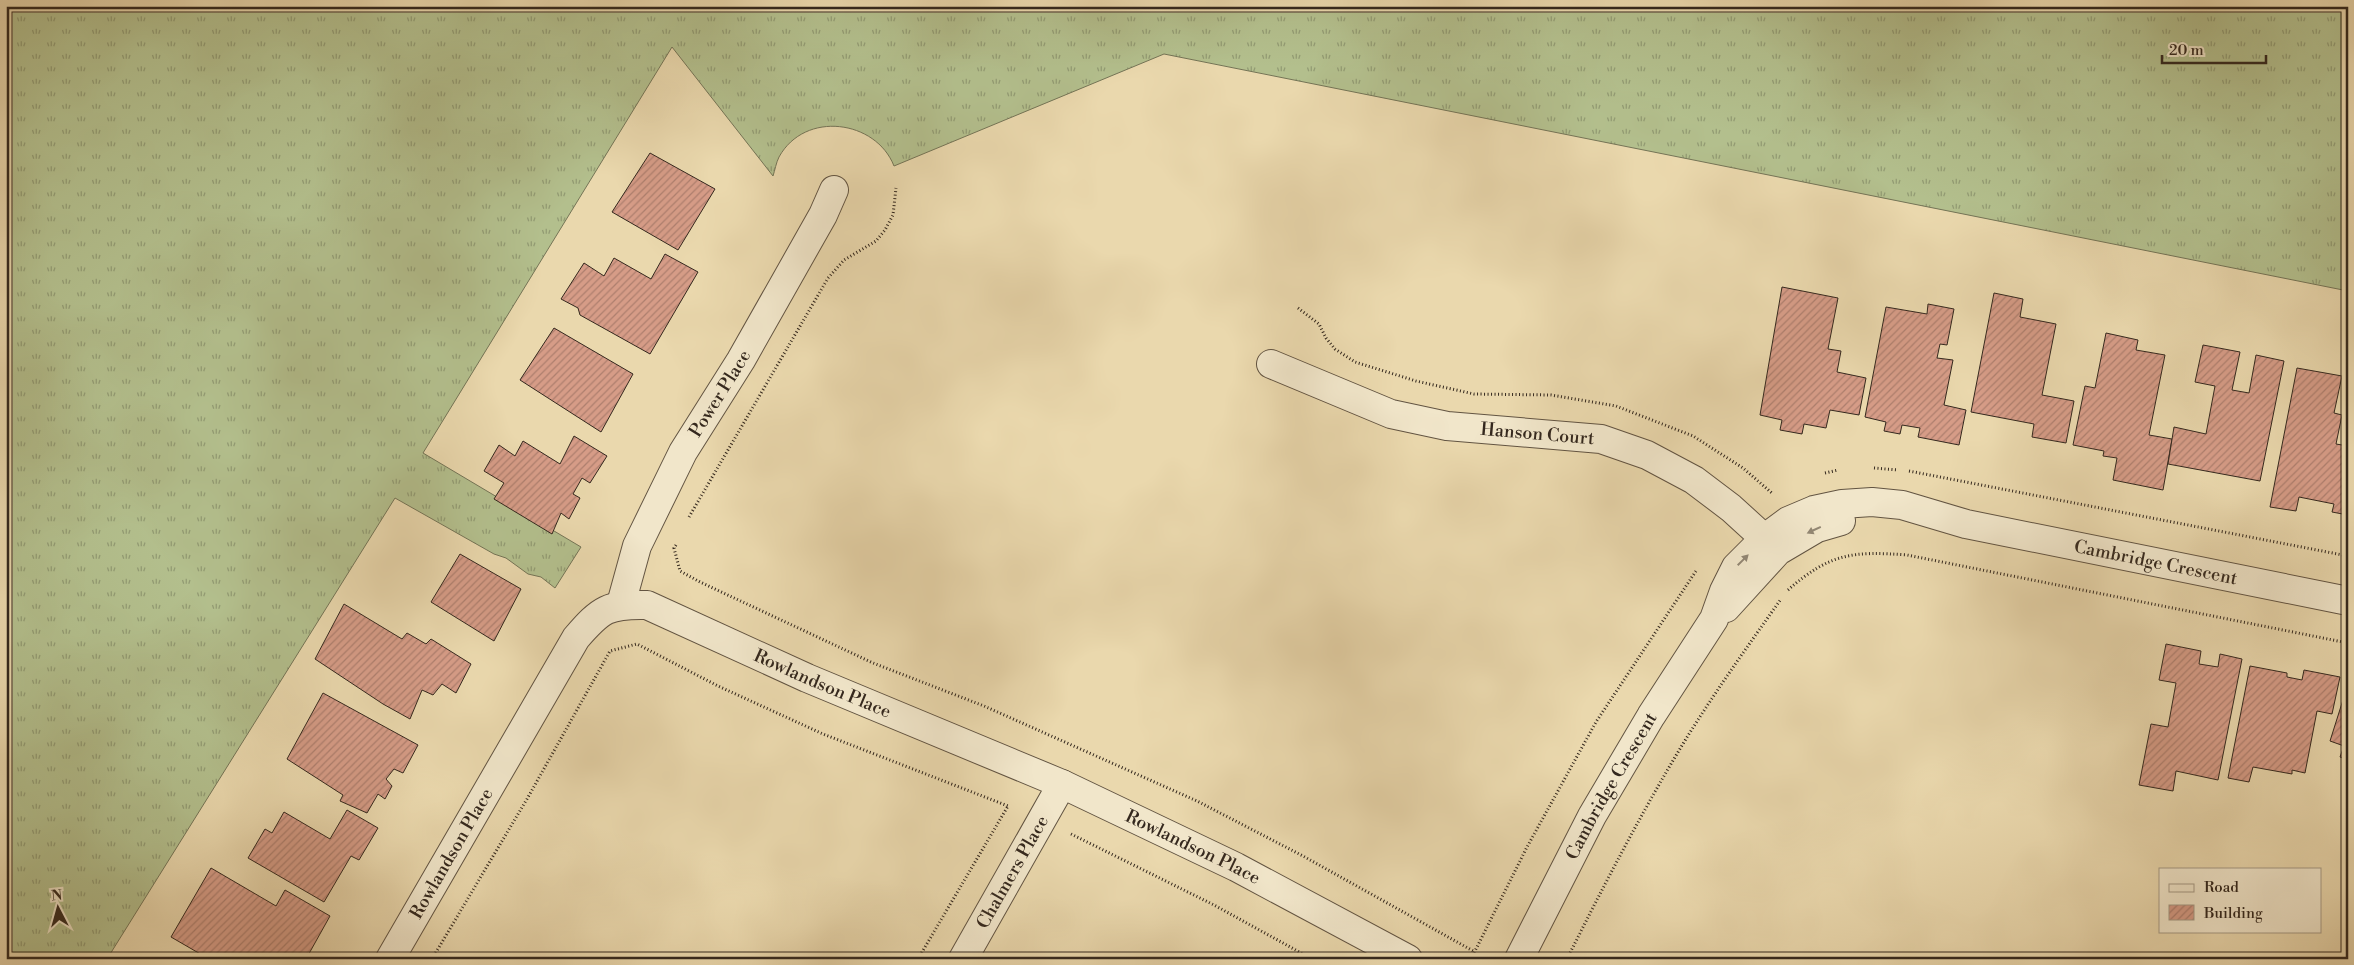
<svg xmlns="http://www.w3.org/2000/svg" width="2354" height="965" viewBox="0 0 2354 965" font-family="'Libre Bodoni',serif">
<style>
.grass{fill:url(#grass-tufts);stroke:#747456}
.building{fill:url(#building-hatch);stroke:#34281e}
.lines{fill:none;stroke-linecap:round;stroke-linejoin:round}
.minor-casing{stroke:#625442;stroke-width:30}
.path{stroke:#34281e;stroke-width:3;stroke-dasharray:1 2.5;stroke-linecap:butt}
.minor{stroke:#f1e6ca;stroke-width:28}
.oneway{fill:#928774}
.labels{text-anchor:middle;stroke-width:4;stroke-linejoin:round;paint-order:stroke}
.street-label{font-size:18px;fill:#34281e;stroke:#f1e6ca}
</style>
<defs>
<pattern id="grass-tufts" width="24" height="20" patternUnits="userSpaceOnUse" patternTransform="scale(1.25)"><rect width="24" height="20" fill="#b3bf8d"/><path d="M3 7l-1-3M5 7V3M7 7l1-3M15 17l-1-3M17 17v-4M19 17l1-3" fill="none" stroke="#929b73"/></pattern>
<pattern id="building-hatch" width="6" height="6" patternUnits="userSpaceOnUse" patternTransform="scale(1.25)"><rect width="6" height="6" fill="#d69c87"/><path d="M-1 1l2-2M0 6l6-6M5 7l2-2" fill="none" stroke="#ae7f6e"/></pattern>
</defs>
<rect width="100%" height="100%" fill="#ead8ad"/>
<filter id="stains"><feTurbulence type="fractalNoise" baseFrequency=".004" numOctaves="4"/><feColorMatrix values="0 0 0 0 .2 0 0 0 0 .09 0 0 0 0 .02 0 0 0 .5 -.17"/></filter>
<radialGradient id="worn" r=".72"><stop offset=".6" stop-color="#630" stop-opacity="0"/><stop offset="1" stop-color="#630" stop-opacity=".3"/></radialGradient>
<path class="grass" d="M6 6H2348V291L1164 54 894 166C876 120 805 110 779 157 776 163 775 170 773 176L672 47 423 453 581 547 555 588 541 577 528 574 506 558 494 554 395 498 107 959H6Z"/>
<g class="building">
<path d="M650 153 715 189 678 250 612 212Z"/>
<path d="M665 254 698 272 650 354 580 315 578 308 561 299 584 263 604 276 614 258 651 279Z"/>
<path d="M1782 287 1838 298 1828 349 1841 351 1837 372 1866 378 1859 415 1830 410 1826 428 1804 424 1802 434 1780 430 1782 420 1760 415Z"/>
<path d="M1994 293 2023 299 2020 317 2056 324 2042 395 2074 401 2066 443 2032 437 2034 424 1971 412Z"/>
<path d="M1928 304 1954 309 1947 345 1940 344 1937 358 1953 360 1944 405 1966 410 1959 445 1918 437 1920 428 1902 425 1900 434 1884 431 1886 422 1865 417 1886 307 1927 314Z"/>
<path d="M554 328 633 374 601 432 520 380Z"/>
<path d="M2106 333 2138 340 2136 350 2165 355 2149 435 2172 439 2163 490 2113 480 2117 458 2103 456 2104 451 2073 445 2085 386 2095 388Z"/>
<path d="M2203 345 2240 352 2232 390 2249 393 2256 355 2284 361 2260 481 2168 464 2174 427 2206 434 2215 386 2195 382Z"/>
<path d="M2297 368 2342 376 2334 413 2342 415 2336 444 2348 446V515L2332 512 2334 504 2299 497 2296 511 2270 507Z"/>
<path d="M574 436 607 456 590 483 582 478 573 494 580 498 569 519 561 513 552 534 494 499 504 483 484 471 499 445 515 456 523 441 560 464Z"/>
<path d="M460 554 521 589 494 641 431 602Z"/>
<path d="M344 604 402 639 407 633 426 644 431 639 471 664 456 693 442 684 433 695 422 690 410 719 383 704 315 659Z"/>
<path d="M2166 644 2201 651 2199 664 2218 667 2220 654 2242 659 2218 780 2176 771 2173 791 2139 785 2151 724 2168 727 2176 683 2159 680Z"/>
<path d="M2250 666 2287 673V677L2302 680 2304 670 2340 677 2332 714 2317 711 2305 773 2292 770V774L2253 767 2249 782 2228 778Z"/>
<path d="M2348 684V760L2340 757 2344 746 2330 741Z"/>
<path d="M323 693 418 745 403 773 394 769 386 779 392 786 385 799 378 794 367 813 340 801 343 795 287 759Z"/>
<path d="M347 810 378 828 359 860 351 856 324 902 248 858 265 829 272 833 284 812 330 839Z"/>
<path d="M211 868 276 906 285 890 330 916 306 959H209L171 937Z"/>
</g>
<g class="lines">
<defs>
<g id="minor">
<path id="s1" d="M1271 364 1391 414 1447 426 1601 439 1647 455 1694 480 1731 508 1777 550"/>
<path id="s2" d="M621 604 637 546 683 452 741 360 823 215 834 190"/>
<path d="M1726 608 1778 551 1817 528 1841 521"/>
<path id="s3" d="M390 959 576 638C601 609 608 604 647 605L807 678 1062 784 1236 867 1408 959"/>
<path id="s4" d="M963 959 1062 784"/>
<path id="s5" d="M1519 959 1592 816 1651 716 1714 619 1724 591 1736 567 1765 538 1788 521 1814 510 1842 504 1872 502 1902 505 1966 524 2348 601"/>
</g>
</defs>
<use href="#minor" class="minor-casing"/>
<g class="path">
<path d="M1298 308 1319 324 1326 338 1335 349 1355 362 1416 381 1474 394 1551 395 1616 406 1693 436 1743 468 1773 494"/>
<path d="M1874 468 1898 470"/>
<path d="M1909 471 2348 556"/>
<path d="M1825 473 1838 470"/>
<path d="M689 517 828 278 844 260 876 241 885 230 893 215 896 188"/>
<path d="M676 545 674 548 680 571 700 582 873 663 984 706 1197 801 1303 856 1475 952"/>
<path d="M1788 590C1830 553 1853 551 1907 555L2348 643"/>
<path d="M1071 834 1214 905 1312 959"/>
<path d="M432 959 527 799 610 651 637 644 718 686 823 734 1008 806"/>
<path d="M918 959 1008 806"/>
<path d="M1471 959 1527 847 1596 722 1696 571"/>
<path d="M1567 959C1600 893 1634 827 1671 764 1704 707 1743 653 1781 599"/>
</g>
<use href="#minor" class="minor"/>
</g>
<defs><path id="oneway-solid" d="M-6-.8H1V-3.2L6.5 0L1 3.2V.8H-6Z" transform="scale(1.25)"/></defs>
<g class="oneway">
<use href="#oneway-solid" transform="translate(1814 530) rotate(155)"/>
<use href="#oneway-solid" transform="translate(1743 560) rotate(-45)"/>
</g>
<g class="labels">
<g class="street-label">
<text dy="6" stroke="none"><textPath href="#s2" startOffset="234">Power Place</textPath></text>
<text dy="6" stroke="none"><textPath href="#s1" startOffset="278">Hanson Court</textPath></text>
<text dy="6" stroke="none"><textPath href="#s5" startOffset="896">Cambridge Crescent</textPath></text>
<text dy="6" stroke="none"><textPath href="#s3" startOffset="646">Rowlandson Place</textPath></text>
<text dy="6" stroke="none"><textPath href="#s5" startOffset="196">Cambridge Crescent</textPath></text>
<text dy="6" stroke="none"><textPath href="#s3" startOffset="1051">Rowlandson Place</textPath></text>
<text dy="6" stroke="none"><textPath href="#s3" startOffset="122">Rowlandson Place</textPath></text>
<text dy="6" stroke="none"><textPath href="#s4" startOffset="100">Chalmers Place</textPath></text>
</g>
</g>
<rect width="2354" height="965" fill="none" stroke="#ead8ad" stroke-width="25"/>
<rect x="8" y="8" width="2339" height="950" fill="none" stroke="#34281e" stroke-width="2.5"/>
<rect x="12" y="12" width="2329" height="940" fill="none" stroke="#34281e"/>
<rect x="2159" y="868" width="162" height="65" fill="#f1e6ca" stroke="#a59a85"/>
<rect x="2169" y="884" width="25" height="8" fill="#f1e6ca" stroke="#a59a85"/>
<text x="2204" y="892" font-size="15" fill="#34281e">Road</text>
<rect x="2169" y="905" width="25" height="15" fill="url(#building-hatch)" stroke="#a59a85"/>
<text x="2204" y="918" font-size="15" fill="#34281e">Building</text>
<g transform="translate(58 908) rotate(354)" stroke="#f1e6ca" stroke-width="4" paint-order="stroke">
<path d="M0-4L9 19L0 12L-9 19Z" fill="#34281e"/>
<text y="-8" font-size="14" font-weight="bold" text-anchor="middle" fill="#34281e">N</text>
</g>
<path d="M2162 55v8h104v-8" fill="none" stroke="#34281e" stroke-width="2.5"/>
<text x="2169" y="55" font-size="15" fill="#34281e" stroke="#f1e6ca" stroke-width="4" paint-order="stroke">20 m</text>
<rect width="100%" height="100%" filter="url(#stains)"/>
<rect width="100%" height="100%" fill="url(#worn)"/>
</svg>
